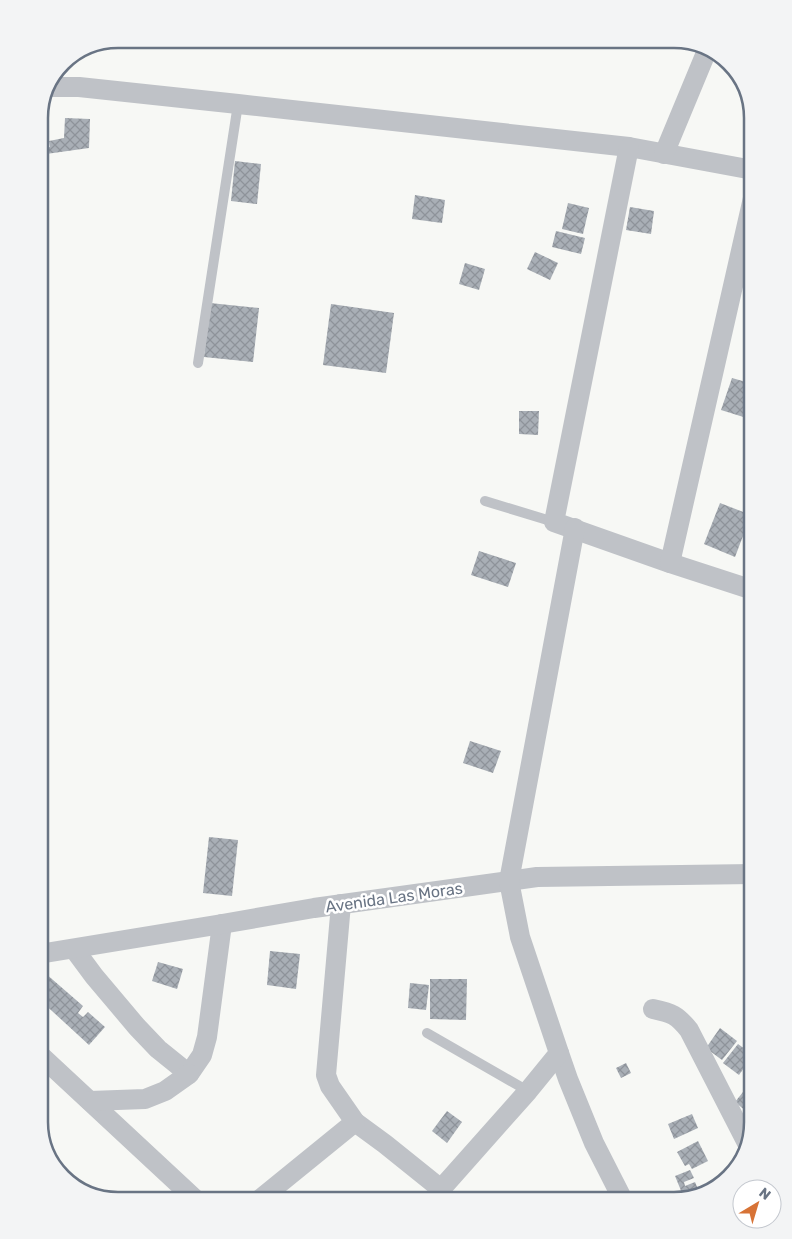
<svg xmlns="http://www.w3.org/2000/svg" width="792" height="1239" viewBox="0 0 792 1239" font-family="Rubik,sans-serif">
<style>
.building{fill:url(#building-cross-hatch)}
.lines{fill:none;stroke-linecap:round;stroke-linejoin:round}
.service{stroke:#bfc2c7;stroke-width:10}
.minor{stroke:#bfc2c7;stroke-width:20}
.labels{text-anchor:middle;stroke-width:5;stroke-linejoin:round;paint-order:stroke}
.street-label{font-size:16px;fill:#697484;stroke:#fff}
.rim{fill:none;stroke:#697484;stroke-width:2.5}
</style>
<defs>
<pattern id="building-cross-hatch" width="8" height="8" patternUnits="userSpaceOnUse" patternTransform="scale(1.25)"><rect width="8" height="8" fill="#a9afb6"/><path d="M0 0l8 8M0 8l8-8" fill="none" stroke="#8e939a"/></pattern>
</defs>
<rect width="100%" height="100%" fill="#f7f8f5"/>
<g class="building">
<path d="M65 118 90 119 89 148 39 155 40 148 50 147 49 141 64 138Z"/>
<path d="M235 161 261 164 257 204 231 201Z"/>
<path d="M415 195 445 200 442 223 412 219Z"/>
<path d="M568 203 589 208 583 234 562 229Z"/>
<path d="M630 207 654 211 651 234 626 230Z"/>
<path d="M556 231 585 238 581 254 552 247Z"/>
<path d="M535 252 558 263 550 280 527 269Z"/>
<path d="M465 263 485 269 479 290 459 284Z"/>
<path d="M750 271 753 272V289L746 287Z"/>
<path d="M210 303 259 308 253 362 204 357Z"/>
<path d="M331 304 394 313 386 373 323 365Z"/>
<path d="M732 378 753 384V420L721 410Z"/>
<path d="M519 411H539L538 435 519 434Z"/>
<path d="M720 503 751 515 735 557 704 544Z"/>
<path d="M479 551 516 563 508 587 471 575Z"/>
<path d="M470 741 501 751 493 773 463 763Z"/>
<path d="M209 837 238 840 232 896 203 893Z"/>
<path d="M270 951 300 954 296 989 267 985Z"/>
<path d="M158 962 183 969 177 989 152 981Z"/>
<path d="M45 973 83 1006 78 1013 83 1017 88 1012 105 1027 89 1045 39 999V980Z"/>
<path d="M430 979H467L466 1020 430 1019Z"/>
<path d="M410 983 429 985 426 1010 408 1008Z"/>
<path d="M720 1028 737 1041 722 1060 706 1048Z"/>
<path d="M738 1044 753 1055 739 1075 723 1063Z"/>
<path d="M626 1063 631 1073 621 1078 616 1068Z"/>
<path d="M747 1087 753 1092V1117L735 1102Z"/>
<path d="M39 1102 46 1109 39 1115Z"/>
<path d="M447 1111 462 1122 447 1143 432 1131Z"/>
<path d="M692 1114 698 1128 674 1139 668 1124Z"/>
<path d="M698 1141 708 1161 692 1169 689 1164 685 1166 677 1152Z"/>
<path d="M690 1170 694 1178 684 1182 685 1186 695 1182 700 1194 684 1198 675 1176Z"/>
<path d="M464 1192 473 1200H457Z"/>
</g>
<g class="lines">
<g class="service">
<path d="M198 363 238 104"/>
<path d="M485 501 554 522"/>
<path d="M427 1033 528 1091"/>
</g>
<g class="minor">
<path d="M50 87H79L238 104 629 147 753 170"/>
<path d="M629 147 554 522 670 563 753 590"/>
<path d="M664 154 708 48"/>
<path d="M670 563 753 198"/>
<path d="M74 949 94 976 137 1027 158 1049 189 1074 202 1055 207 1037 222 924"/>
<path d="M39 954 222 924 314 908 537 877 753 874"/>
<path d="M653 1009C672 1013 677 1015 689 1030L747 1143"/>
<path d="M559 1053 568 1079 594 1143 623 1200"/>
<path d="M39 1054 196 1200"/>
<path d="M90 1101 145 1099 165 1091 189 1074"/>
<path d="M355 1122 385 1144 441 1189 528 1091 559 1053 520 937 509 881 575 528"/>
<path d="M259 1200 355 1122 330 1086 326 1075 341 904"/>
</g>
</g>
<g class="labels">
<g class="street-label">
<text transform="translate(394 897) rotate(-8)" y="6">Avenida Las Moras</text>
</g>
</g>
<path d="M0 0H792V1239H0ZM118 48H674A70 70 0 0 1 744 118V1122A70 70 0 0 1 674 1192H118A70 70 0 0 1 48 1122V118A70 70 0 0 1 118 48Z" fill="#f3f4f5" fill-rule="evenodd"/>
<path class="rim" d="M118 48H674A70 70 0 0 1 744 118V1122A70 70 0 0 1 674 1192H118A70 70 0 0 1 48 1122V118A70 70 0 0 1 118 48Z"/>
<g transform="translate(757 1204) rotate(38)"><circle r="24" fill="#ffffff" stroke="#c3c7ce"/>
<path d="M0-4L9 19L0 12L-9 19Z" fill="#d77336"/>
<text y="-8" font-size="14" font-weight="bold" text-anchor="middle" fill="#697484">N</text>
</g>
</svg>
